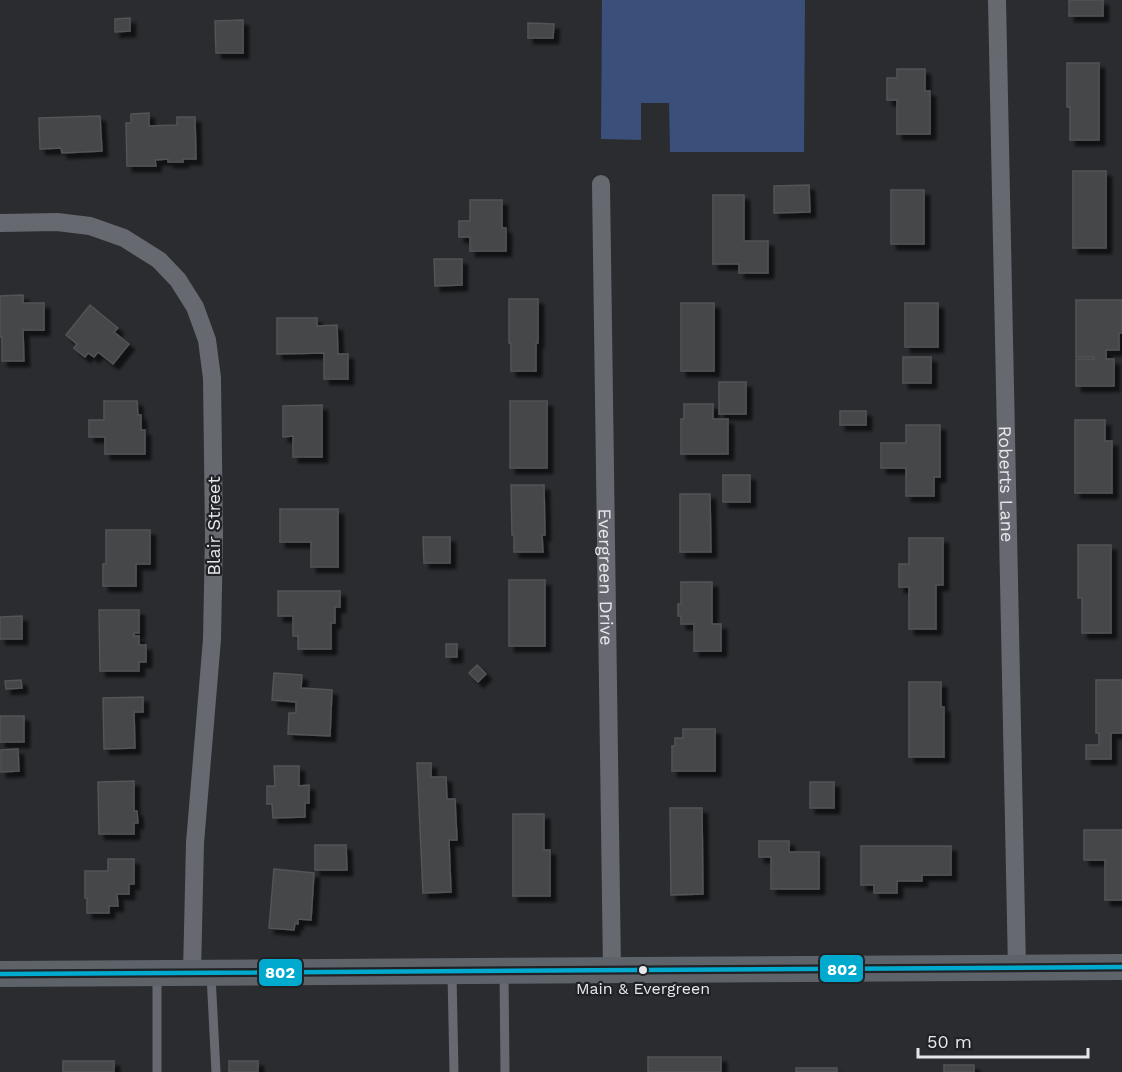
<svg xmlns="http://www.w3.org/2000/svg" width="1122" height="1072" font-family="'Work Sans',sans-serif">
  <defs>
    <filter id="shadow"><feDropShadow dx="5.5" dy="5.5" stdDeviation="1.5" flood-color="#0009"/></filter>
  </defs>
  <rect width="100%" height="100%" fill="#2a2c2f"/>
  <path fill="#3a4f79" d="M602,0H805L804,152H670L669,103H641V140L601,139Z"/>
  <g fill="#444648" stroke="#535457" stroke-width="1.5" filter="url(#shadow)">
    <rect x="1069" y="0" width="34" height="16"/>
    <path d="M130,18V31L115,32V19Z"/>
    <path d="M243,20V53H216L215,21Z"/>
    <path d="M528,23L554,24L553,38H528Z"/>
    <path d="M1067,63H1099V140H1070V107H1067Z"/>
    <path d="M897,69H925V91H930V134H897V100H887V78H897Z"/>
    <path d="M149,113V126L177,125V117H195L196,159H183V162H168V159L155,160L156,166H127L126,123H131V114Z"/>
    <path d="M100,116L102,151L62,153L61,148L40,149L39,118Z"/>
    <rect x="1073" y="171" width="33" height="77"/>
    <path d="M809,185L810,212L774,213V186Z"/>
    <rect x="891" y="190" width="33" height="54"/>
    <path d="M713,195H744V241H768V273H739V264H713Z"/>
    <path d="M470,200H502V228H506V251H470V237H459V221H470Z"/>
    <path d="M434,259H462V285L435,286Z"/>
    <path d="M23,295V303H44V330H23L24,361H2V337H0V296Z"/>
    <path d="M509,299H538V343H536V371H511V343H509Z"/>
    <path d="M1076,300H1122V333H1119V350H1106V359H1114V386H1076V359H1094V357H1076Z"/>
    <rect x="681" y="303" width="33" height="68"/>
    <rect x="905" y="303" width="33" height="44"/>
    <path d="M90,305L118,328L114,332L129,344L113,364L98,352L94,357L88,353L85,357L74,348L77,344L66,335Z"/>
    <path d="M277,318H317V326L337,325L338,354H348V379H324V353L277,354Z"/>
    <rect x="903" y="357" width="28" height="26"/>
    <rect x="719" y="382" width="27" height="32"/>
    <path d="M104,401H137L138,415H141V430H145V454H105V437H89V420H104Z"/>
    <rect x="510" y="401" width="37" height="67"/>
    <path d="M684,404H713V419H728V454H681V419H684Z"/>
    <path d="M322,405V457H293V436L283,437V406Z"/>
    <rect x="840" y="411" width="26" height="14"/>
    <path d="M1075,420H1105V441H1112V493H1075Z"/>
    <path d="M906,425H940V477H934V496H906V468H881V443H906Z"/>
    <rect x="723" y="475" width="27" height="27"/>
    <path d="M511,485H544L545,535H542L543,552H514V535H512Z"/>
    <path d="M680,494H710L711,552H680Z"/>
    <path d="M280,509H338V567H311V542H280Z"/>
    <path d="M106,530H150V564H136V586H103V564H106Z"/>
    <path d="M423,537H450V563H424Z"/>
    <path d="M909,538H943V585H936V629H909V587H899V564H909Z"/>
    <path d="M1078,545H1111V633H1082V598H1078Z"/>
    <rect x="509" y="580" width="36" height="66"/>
    <path d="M681,582H712V624H721V651H694V624H681V616H678V604H681Z"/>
    <path d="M278,591H340V607H335V623H331V649H298V636H293V616H278Z"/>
    <path d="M99,610H139V633H134V636H139V645H146V662H139V671H100Z"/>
    <path d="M22,616V639H0V617Z"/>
    <rect x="446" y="644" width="11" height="13"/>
    <path d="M477,665L486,674L478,682L469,673Z"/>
    <path d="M274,673L302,675L301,688L332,690L330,736L288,734L289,713H296V702L272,700Z"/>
    <path d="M21,680L22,688L6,689L5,681Z"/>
    <path d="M1096,680H1122V733H1111V759H1086V745H1099V733H1096Z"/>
    <path d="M909,682H941V707H944V757H909Z"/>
    <path d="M143,697V712H134L135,748L104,749L103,698Z"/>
    <rect x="0" y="716" width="24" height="26"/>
    <path d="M683,729H715V771H672V746H675V738H683Z"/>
    <path d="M18,749L19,771L1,772V750Z"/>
    <path d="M417,763H431V777H446L447,799H455L457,840H449L451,892L423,893Z"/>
    <path d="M274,766H299V786L309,785V803H305V817L273,818L272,804H267V786H275Z"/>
    <path d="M134,781V811H137L138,823H134V834H99L98,782Z"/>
    <rect x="810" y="782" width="24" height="26"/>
    <path d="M670,808H702L703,894L671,895Z"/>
    <path d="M513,814H544V850H550V896H513Z"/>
    <path d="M1084,830H1122V900H1105V860H1084Z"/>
    <path d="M759,841H789V852H819V889H771V857H759Z"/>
    <path d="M315,845H346L347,870H315Z"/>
    <path d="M861,846H951V875H922V881H897V893H874V885H861Z"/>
    <path d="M108,859H134V884H129V894H117L118,906H109V913H87V898H85V871H108Z"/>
    <path d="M274,869L314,873L311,920L298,919V924L295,923L294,930L269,928Z"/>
    <rect x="648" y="1057" width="73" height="15"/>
    <rect x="63" y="1061" width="51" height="11"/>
    <rect x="229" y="1061" width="29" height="11"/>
    <rect x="944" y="1065" width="30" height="7"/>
    <rect x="796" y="1068" width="41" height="4"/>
  </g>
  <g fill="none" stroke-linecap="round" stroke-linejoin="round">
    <g stroke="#666970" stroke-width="9">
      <path d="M504,972L505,1072"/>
      <path d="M452,974L454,1072"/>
      <path d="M157,975V1072"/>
      <path d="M211,975L216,1072"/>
    </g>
    <g stroke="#666970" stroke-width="18">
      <path id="s1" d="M997,0L1017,968"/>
      <path id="s2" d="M601,184L612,970"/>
      <path d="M0,223L57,222L90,226L124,238L159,260L178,280L195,307L207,340L212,378L214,535L212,639L195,843L192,973"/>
    </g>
    <path stroke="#5e636a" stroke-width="26" d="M0,974L1122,967"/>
    <g stroke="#202226" stroke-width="9">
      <path id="bus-1" d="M0,974L1122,967"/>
    </g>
    <use href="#bus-1" stroke="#00a9ce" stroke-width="4.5"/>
  </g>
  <circle fill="#e5e7ea" stroke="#202226" stroke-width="2" cx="643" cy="970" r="5"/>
  <g text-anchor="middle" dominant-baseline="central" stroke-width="4.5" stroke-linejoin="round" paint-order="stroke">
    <g font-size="16" fill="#e5e7ea" stroke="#202226">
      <text x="643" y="988">Main &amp; Evergreen</text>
    </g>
    <g font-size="18" fill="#e5e7ea" stroke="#202226">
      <text stroke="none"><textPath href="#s1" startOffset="484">Roberts Lane</textPath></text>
      <text transform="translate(213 526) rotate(-90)">Blair Street</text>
      <text stroke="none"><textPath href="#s2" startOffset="393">Evergreen Drive</textPath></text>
    </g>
  </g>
  <g stroke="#202226" stroke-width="2">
    <rect x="819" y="954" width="45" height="29" rx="6" fill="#00a9ce"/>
    <rect x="258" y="958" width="45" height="29" rx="6" fill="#00a9ce"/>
  </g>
  <g font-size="16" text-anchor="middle" font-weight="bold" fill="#fff">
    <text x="842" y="975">802</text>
    <text x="280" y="978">802</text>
  </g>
  <path d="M918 1048v9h170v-9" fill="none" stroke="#e5e7ea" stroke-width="3"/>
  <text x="927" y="1048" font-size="18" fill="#e5e7ea" stroke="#202226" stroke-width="4.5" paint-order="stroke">50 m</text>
</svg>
